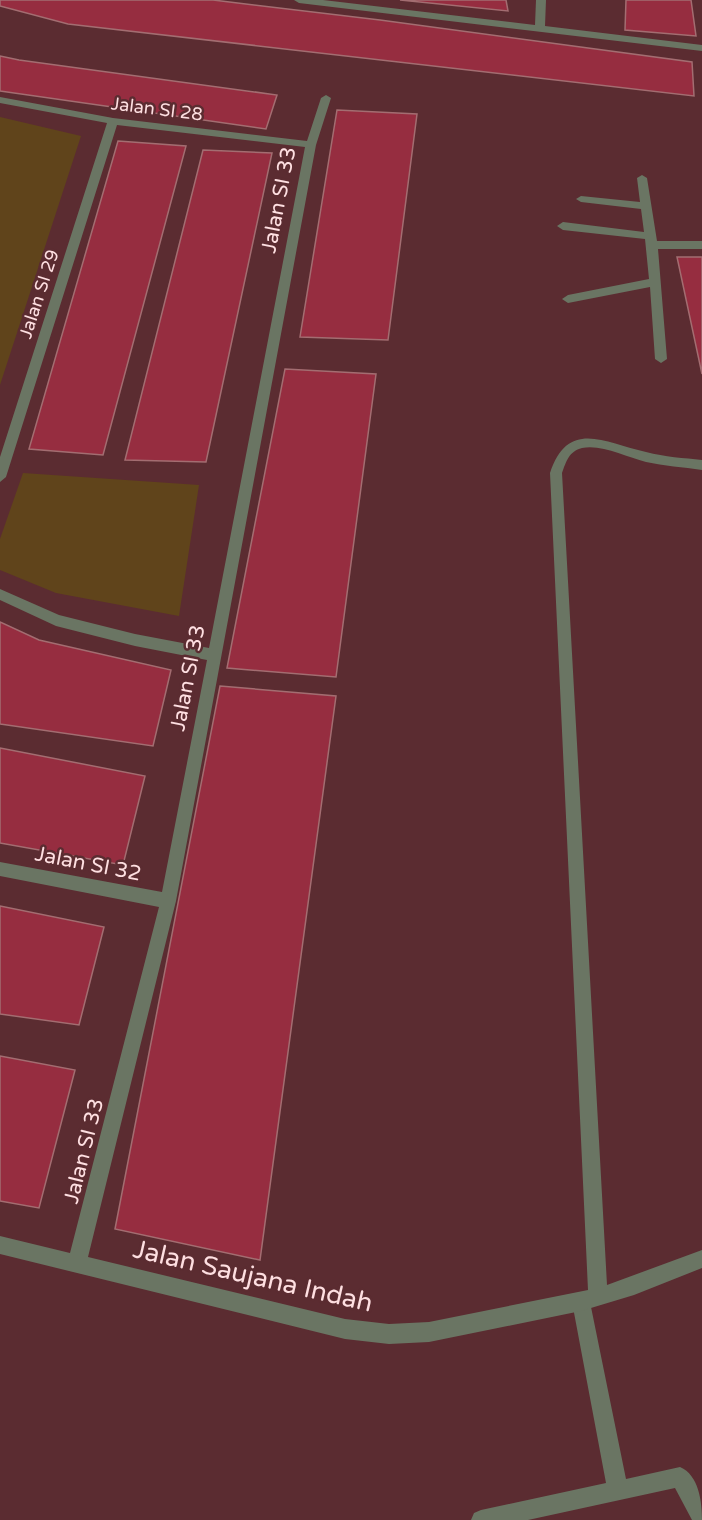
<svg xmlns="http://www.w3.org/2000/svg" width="702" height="1520" font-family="'Varela Round',sans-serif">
  <rect width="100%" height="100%" fill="#5b2c31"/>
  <g fill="#60441b">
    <path d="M0,117L81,136L0,385Z"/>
    <path d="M23,473L199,485L179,616L56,593L0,570V539Z"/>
  </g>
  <g fill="#962d40" stroke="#a36d71" stroke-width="1.5">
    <path d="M0,0H213L380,20L692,62L694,96L68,24L0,6Z"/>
    <path d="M400,0H506L508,11Z"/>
    <path d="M626,0H691L696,36L625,30Z"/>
    <path d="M0,56L19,60L277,95L266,129L0,91Z"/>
    <path d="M337,110L417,114L388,340L300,337Z"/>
    <path d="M118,141L186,146L103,455L29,449Z"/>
    <path d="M203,150L272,153L206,462L125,460Z"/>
    <path d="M677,257H702V374Z"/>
    <path d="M285,369L376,374L336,677L227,668Z"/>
    <path d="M0,622L39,640L171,670L153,746L0,724Z"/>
    <path d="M220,686L336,696L260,1260L115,1229Z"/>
    <path d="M0,748L145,776L123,865L0,843Z"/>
    <path d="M0,906L104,927L79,1025L0,1014Z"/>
    <path d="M0,1056L75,1070L39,1208L0,1201Z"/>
  </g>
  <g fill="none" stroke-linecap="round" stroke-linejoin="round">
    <path fill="#6a7563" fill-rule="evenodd" d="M581,1293L588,1295L590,1302L626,1479L680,1467C699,1475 702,1502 702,1520H692L675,1488L528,1520H471L474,1513L481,1510L606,1483L572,1302L574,1295Z"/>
    <g fill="#6a7563" fill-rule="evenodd">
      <path d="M294,0H323L535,25L536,0H546L545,26L702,45V51L299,3Z"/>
      <path d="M326,95L331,98L316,145L176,901L88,1257L345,1319L389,1324L429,1322L588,1290L550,473C568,418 605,443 646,452C665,457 684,458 702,460V470C683,467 664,466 646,462C626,457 602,444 582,448C569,451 566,462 562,473L607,1285L702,1250V1268L634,1295L581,1311L429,1342L389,1344L345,1339L0,1254V1236L70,1253L159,907L0,876V862L162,892L207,660L135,646L56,626L0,600V589L59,615L135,634L209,648L305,147L117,125L6,477L0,482V457L107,123L0,103V97L113,118L307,141L321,98Z"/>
      <path d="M642,175L647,178L657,241H702V249H658L667,359L661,363L655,359L650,287L568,303L562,299L568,295L649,279L645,239L563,230L557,226L563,222L644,232L641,209L581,202L576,199L581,196L640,202L637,178Z"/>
    </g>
  </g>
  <g text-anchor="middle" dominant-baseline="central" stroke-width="5" stroke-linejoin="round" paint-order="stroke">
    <g font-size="18" fill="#fedfe1" stroke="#5b2c31">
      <text transform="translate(157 109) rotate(7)">Jalan SI 28</text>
      <text transform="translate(39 294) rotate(-72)">Jalan SI 29</text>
    </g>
    <g font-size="21" fill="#fedfe1" stroke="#5b2c31">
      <text transform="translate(279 200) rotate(-79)">Jalan SI 33</text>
      <text transform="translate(188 678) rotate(-79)">Jalan SI 33</text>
      <text transform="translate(88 864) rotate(11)">Jalan SI 32</text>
      <text transform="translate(84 1151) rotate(-76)">Jalan SI 33</text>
    </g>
    <g font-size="26" fill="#fedfe1" stroke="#5b2c31">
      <text transform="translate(253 1276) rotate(13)">Jalan Saujana Indah</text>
    </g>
  </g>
</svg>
